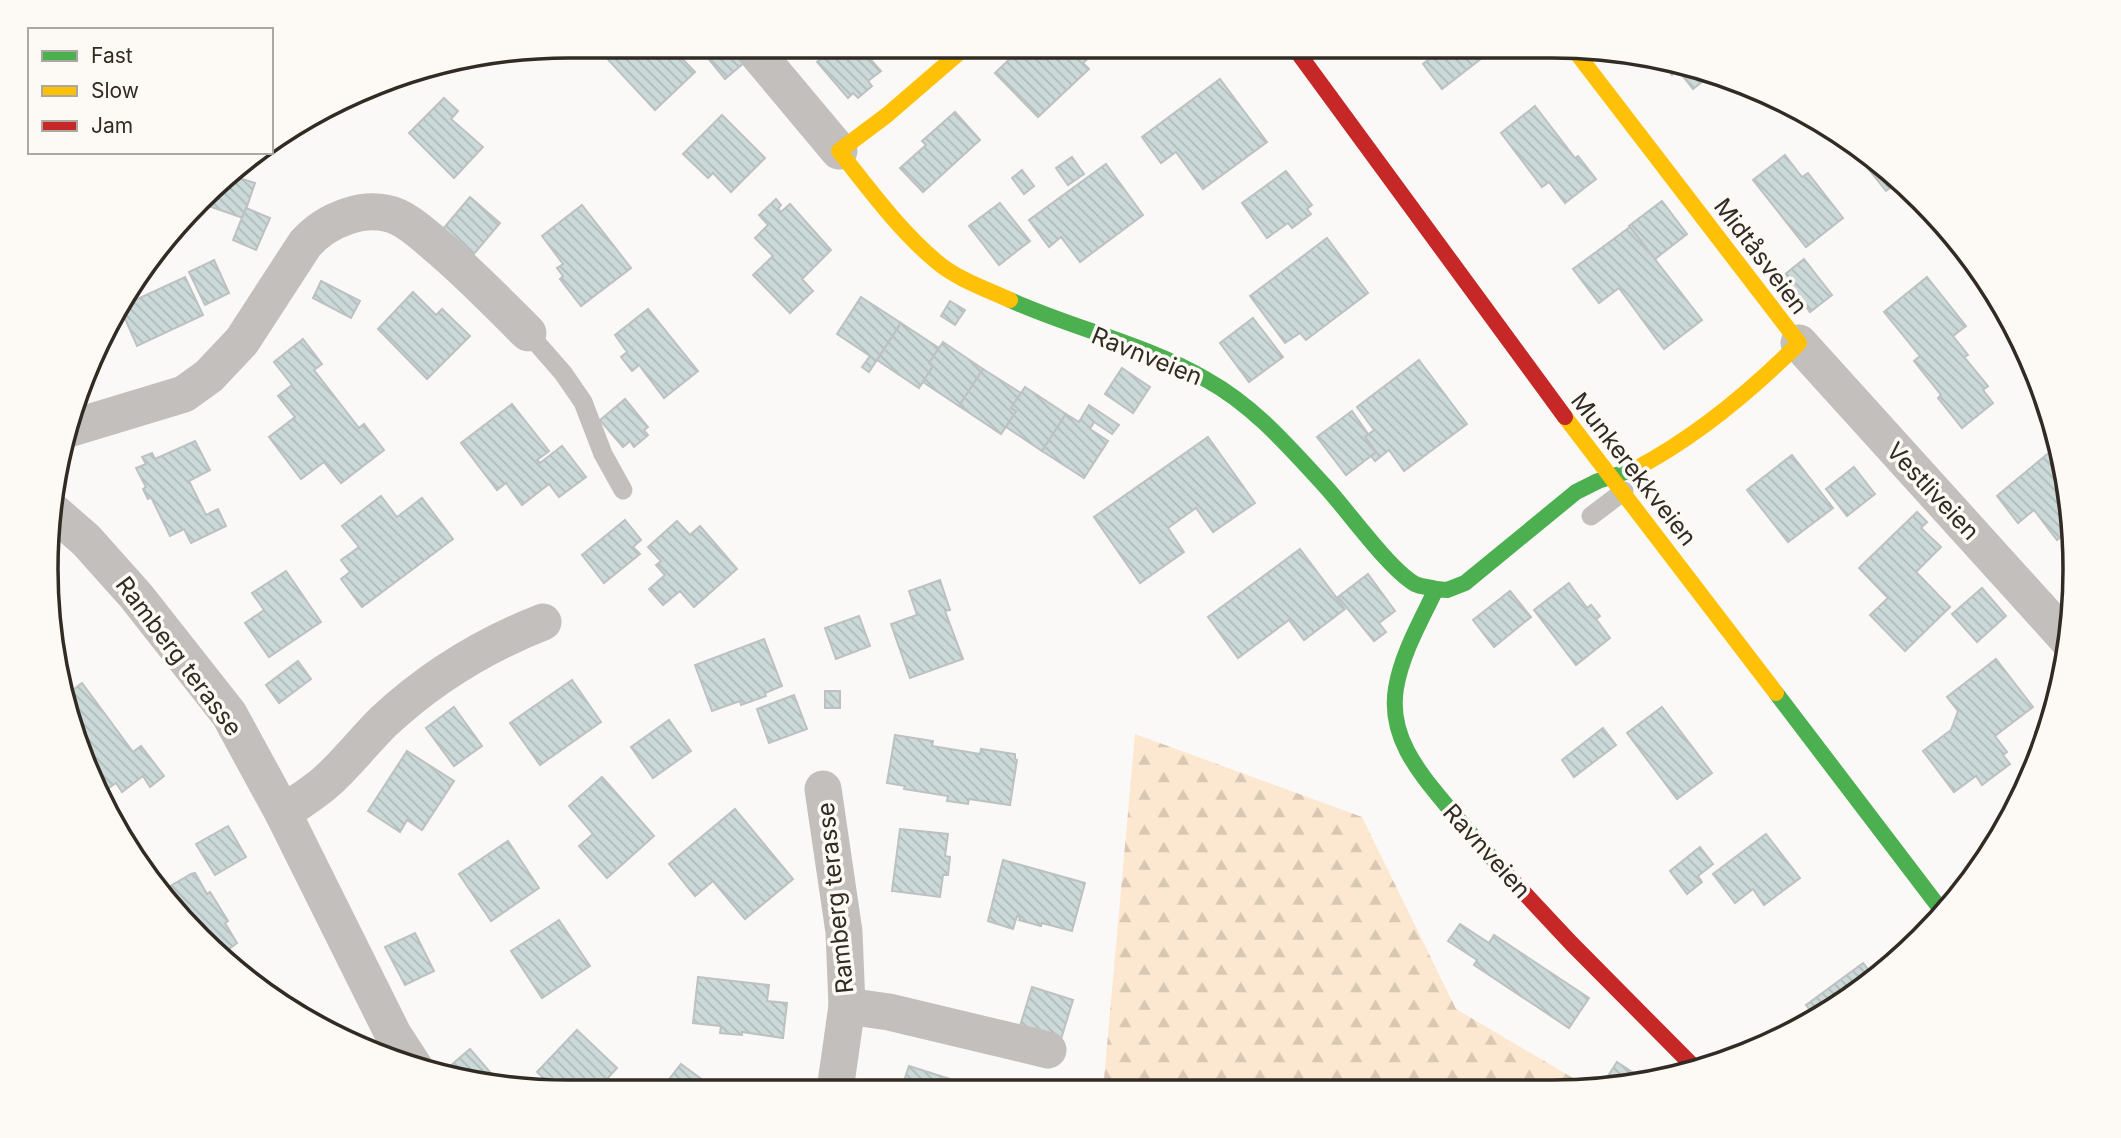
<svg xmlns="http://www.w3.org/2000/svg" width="2121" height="1138" font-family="Inter,sans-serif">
  <defs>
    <pattern id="forest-firs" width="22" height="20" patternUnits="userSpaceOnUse" patternTransform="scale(1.75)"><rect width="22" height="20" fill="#fce8d0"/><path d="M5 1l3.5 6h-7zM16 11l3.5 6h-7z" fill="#d8c7b2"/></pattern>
    <pattern id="building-back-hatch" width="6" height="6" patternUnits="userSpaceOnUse" patternTransform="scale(1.75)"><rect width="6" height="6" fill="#cbd9d9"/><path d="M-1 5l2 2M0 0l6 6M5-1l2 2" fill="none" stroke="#afbaba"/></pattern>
  </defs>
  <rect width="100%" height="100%" fill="#fbf9f7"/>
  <path fill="url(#forest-firs)" d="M1135,734L1362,817L1456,1009L1590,1088L1103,1090Z"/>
  <g fill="url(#building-back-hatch)" stroke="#bdc1c1" stroke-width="2">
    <path d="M610,46H670L695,72L655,110L602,53Z"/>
    <path d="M708,46H734L746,61L725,79L702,51Z"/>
    <path d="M837,46H879L883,50L871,60L881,71L868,81L872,86L858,98L853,93L848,98L817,62Z"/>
    <path d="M1023,46H1087L1094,53L1083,63L1089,69L1038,117L995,73Z"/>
    <path d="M1434,46L1494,47L1495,48L1442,89L1423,64L1438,52Z"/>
    <path d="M1660,59L1687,63L1713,73L1693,89L1678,70L1672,75Z"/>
    <path d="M1220,79L1267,142L1203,189L1176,152L1161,163L1142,137Z"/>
    <path d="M444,98L458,111L451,119L483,147L454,178L409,133Z"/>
    <path d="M1535,106L1575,158L1578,156L1596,179L1565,203L1549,182L1542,187L1501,133Z"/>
    <path d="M955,112L980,140L923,192L900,168L926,145L922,141Z"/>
    <path d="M722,115L765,158L731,192L713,173L708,178L683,154Z"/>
    <path d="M1859,147L1871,154L1900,181L1886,191L1858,156L1863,152Z"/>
    <path d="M1785,155L1802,177L1808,173L1843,218L1806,247L1753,180Z"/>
    <path d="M1072,157L1084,174L1068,185L1056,168Z"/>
    <path d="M1106,164L1143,215L1080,262L1061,237L1049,247L1029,220Z"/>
    <path d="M239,166L243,167L239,178L255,183L243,218L203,204Z"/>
    <path d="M1022,170L1034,186L1024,194L1012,178Z"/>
    <path d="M1286,171L1312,205L1307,209L1311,214L1292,228L1288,223L1267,238L1242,203Z"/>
    <path d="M470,197L500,223L473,255L443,229Z"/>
    <path d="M776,199L781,205L778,209L781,212L790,204L831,250L802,279L813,291L790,313L753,275L773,256L755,238L768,225L759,215Z"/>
    <path d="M1662,201L1687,234L1655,259L1629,226Z"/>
    <path d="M1000,203L1030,241L999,265L969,226Z"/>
    <path d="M582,205L631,268L581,306L560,279L563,276L557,268L563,264L542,236Z"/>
    <path d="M246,208L270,218L256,250L233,240Z"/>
    <path d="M1630,227L1702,320L1664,349L1619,288L1599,303L1573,269Z"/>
    <path d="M1327,238L1368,293L1306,340L1300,333L1285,343L1250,296Z"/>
    <path d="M1804,259L1832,295L1810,312L1783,276Z"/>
    <path d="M214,260L229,293L205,305L189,272Z"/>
    <path d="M185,277L203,315L137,346L120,307Z"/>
    <path d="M1927,277L1966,326L1953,336L1968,355L1964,357L1988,386L1983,390L1993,403L1962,428L1938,398L1941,395L1914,361L1920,356L1884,312Z"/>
    <path d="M321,281L360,301L351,318L313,298Z"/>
    <path d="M413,292L436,315L442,309L470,336L427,379L378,329Z"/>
    <path d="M861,297L901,323L869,372L862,367L870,356L837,334Z"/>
    <path d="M950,301L965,310L955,325L941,316Z"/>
    <path d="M648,309L698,371L664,398L639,365L632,371L621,357L627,352L615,335Z"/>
    <path d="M1253,318L1283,357L1249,382L1220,343Z"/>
    <path d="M901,323L939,348L929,363L933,366L919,388L877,360Z"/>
    <path d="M303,339L322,364L314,370L359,428L364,424L384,450L341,483L324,462L301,479L269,437L295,417L278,396L292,385L274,362Z"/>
    <path d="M943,342L983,369L959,406L923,382L933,366L929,363Z"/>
    <path d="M1419,360L1467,424L1404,471L1389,450L1375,461L1371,456L1376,452L1365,437L1374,430L1357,407Z"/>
    <path d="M1122,368L1150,387L1133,413L1105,394Z"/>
    <path d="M983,369L1021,393L1011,408L1016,411L1001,434L959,406Z"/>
    <path d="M1025,387L1066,414L1042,451L1006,427L1016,411L1011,408Z"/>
    <path d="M625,399L648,427L644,430L648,435L634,447L630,441L623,447L600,420Z"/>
    <path d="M512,404L549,451L537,460L540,463L562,446L586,477L559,497L549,484L522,505L506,483L497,490L461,443Z"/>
    <path d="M1089,405L1119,425L1112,434L1094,422L1090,429L1108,441L1084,478L1042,451L1066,414L1079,422Z"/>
    <path d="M1352,411L1368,434L1365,437L1376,452L1346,475L1317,437Z"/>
    <path d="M1208,437L1255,503L1213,532L1196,508L1168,528L1184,552L1140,583L1094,517Z"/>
    <path d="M195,441L210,470L189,481L206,515L218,509L226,526L191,543L184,529L170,536L151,497L148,499L143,489L146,487L136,468L146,464L142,457L152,453L155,459Z"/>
    <path d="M2058,445L2071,501L2072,528L2057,540L2034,510L2018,523L1997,496Z"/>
    <path d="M1792,455L1833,508L1788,542L1747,490Z"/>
    <path d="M1854,467L1875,494L1847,516L1826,489Z"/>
    <path d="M381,496L397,517L422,498L453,539L362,607L341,579L350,572L341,560L359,547L342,526Z"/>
    <path d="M1917,512L1927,522L1921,528L1941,547L1916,572L1950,607L1905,651L1870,615L1888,598L1859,568Z"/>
    <path d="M625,520L641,540L633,547L640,554L604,583L582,555Z"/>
    <path d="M677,521L690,535L700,526L737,569L694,607L680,591L663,605L649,589L665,575L656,565L661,561L648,547Z"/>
    <path d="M1300,549L1345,609L1304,640L1289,620L1238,658L1208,617Z"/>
    <path d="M286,571L321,622L269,657L245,623L264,610L252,593Z"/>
    <path d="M1368,574L1395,611L1379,623L1386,632L1374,641L1338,597Z"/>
    <path d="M940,580L950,610L945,611L963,659L910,678L891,624L917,615L909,591Z"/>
    <path d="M1569,583L1587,608L1591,605L1600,616L1596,619L1610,638L1576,665L1534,610Z"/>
    <path d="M1982,588L2006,616L1977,642L1952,614Z"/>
    <path d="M1510,591L1531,617L1494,647L1473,620Z"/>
    <path d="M859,616L870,646L836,659L825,628Z"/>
    <path d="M764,639L782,686L765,693L766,696L741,705L740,701L712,711L695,665Z"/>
    <path d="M1996,659L2033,707L1995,736L2007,752L2003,755L2010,764L1982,785L1976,776L1954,792L1923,751L1951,730L1958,711L1947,697Z"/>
    <path d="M298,661L311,679L279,703L266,685Z"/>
    <path d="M572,680L601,722L540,765L510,723Z"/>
    <path d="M82,683L133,752L141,746L164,776L150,787L143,776L122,792L116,783L103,792L85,767L68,694Z"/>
    <rect x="825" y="691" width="15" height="17"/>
    <path d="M794,695L807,729L769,743L757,709Z"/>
    <path d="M454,707L482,746L454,766L426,728Z"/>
    <path d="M1662,707L1712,773L1677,799L1627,733Z"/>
    <path d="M2052,719L2043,743L2035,732Z"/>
    <path d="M669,720L691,751L653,778L631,747Z"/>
    <path d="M1603,728L1616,745L1574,777L1562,760Z"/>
    <path d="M895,735L933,741L932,746L980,754L981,749L1015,754V759L1017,760L1010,805L969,799L968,804L947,801L948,796L904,789L905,786L887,783Z"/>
    <path d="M407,751L454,781L422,830L407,820L400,832L368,811Z"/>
    <path d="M602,777L654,836L607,878L579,846L593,834L569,806Z"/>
    <path d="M735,809L793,879L745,919L713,881L695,896L669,864Z"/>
    <path d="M228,826L246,857L215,875L196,844Z"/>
    <path d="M900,829L948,834L945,856L950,857L948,875H943L940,897L892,891Z"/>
    <path d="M1766,834L1800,878L1764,905L1753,889L1735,903L1713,874Z"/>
    <path d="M508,841L539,888L491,921L459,874Z"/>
    <path d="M1700,847L1713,864L1698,876L1702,882L1687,894L1670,871Z"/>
    <path d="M1003,860L1085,883L1072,931L1042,923L1041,926L1019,920L1020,917L1017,916L1013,929L988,921Z"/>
    <path d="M195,873L207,894L210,892L228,921L225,923L237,943L221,955L199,939L160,892L191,874Z"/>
    <path d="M559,920L590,966L542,998L511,951Z"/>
    <path d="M1460,924L1489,943L1494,935L1589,998L1569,1028L1474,965L1477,960L1448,941Z"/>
    <path d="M415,933L434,971L405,985L385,947Z"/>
    <path d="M1863,963L1876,979L1815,1017L1806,1005Z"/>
    <path d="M698,977L769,985L767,1001L787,1003L783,1038L742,1032V1035L720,1033L721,1026L693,1023Z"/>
    <path d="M1032,987L1073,1000L1061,1039L1020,1026Z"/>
    <path d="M577,1030L617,1068L596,1091H557L537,1072Z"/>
    <path d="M470,1049L497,1080L492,1084L448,1077L443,1072Z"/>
    <path d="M1617,1062L1646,1081L1651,1073L1659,1078L1620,1088L1606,1079Z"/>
    <path d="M681,1064L704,1081L702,1084L711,1091H660Z"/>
    <path d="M909,1066L953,1080L950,1090H901Z"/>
    <path d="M1008,1081L1058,1089L1057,1090H1006Z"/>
  </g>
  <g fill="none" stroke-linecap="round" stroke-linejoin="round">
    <g stroke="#c2bfbc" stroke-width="19">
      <path d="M528,333L563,373L583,402L603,454L623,490"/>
      <path d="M1591,516L1624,491"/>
    </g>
    <g stroke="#c2bfbc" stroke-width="37">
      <path d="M751,46L839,151"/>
      <path d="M1799,343L2068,640"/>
      <path d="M65,430L184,394L209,376L242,341L305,244C326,220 366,203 398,217C413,224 425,236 437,246C469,273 498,303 528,333"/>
      <path d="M55,513L86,540L136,596L229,714L283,813L393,1034L415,1068"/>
      <path d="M823,789L844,932L847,1006L835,1090"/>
      <path d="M283,813C298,802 314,793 327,781C347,763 364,741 383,722C429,679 484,645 543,622"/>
      <path d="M847,1006L889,1012L1048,1050"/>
    </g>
    <g stroke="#4caf50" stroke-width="16">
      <path d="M1010,300C1074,329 1146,344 1207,380C1254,406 1289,447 1325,486C1348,511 1388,568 1415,584C1421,587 1430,587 1436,589"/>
      <path d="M1776,693L1945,915"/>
      <path d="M1499,866C1481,846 1464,826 1447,806C1418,771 1388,736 1396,688C1402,653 1421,621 1436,589L1447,590L1465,583L1576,492L1598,481L1635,469"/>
    </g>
    <g stroke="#ffc107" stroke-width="16">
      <path d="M967,46L887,115L839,151C869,189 899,230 937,262C957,279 986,289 1010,300"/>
      <path d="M1572,47L1799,343C1750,392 1696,437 1635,469"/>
      <path d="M1565,417L1776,693"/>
    </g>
    <g stroke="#c62828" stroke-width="16">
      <path d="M1293,46L1565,417"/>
      <path d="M1499,866L1571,943L1695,1068"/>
    </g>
  </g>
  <g text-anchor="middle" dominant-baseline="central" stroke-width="7" stroke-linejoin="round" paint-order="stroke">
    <g font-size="24" fill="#312b23" stroke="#fdf9f5">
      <text transform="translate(1761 256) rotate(53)">Midtåsveien</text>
      <text transform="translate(1147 356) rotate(22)">Ravnveien</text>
      <text transform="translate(1634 469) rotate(52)">Munkerekkveien</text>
      <text transform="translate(1933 491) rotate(47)">Vestliveien</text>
      <text transform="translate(179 656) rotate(53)">Ramberg terasse</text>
      <text transform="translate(1487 851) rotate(48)">Ravnveien</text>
      <text transform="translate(835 898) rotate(-96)">Ramberg terasse</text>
    </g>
  </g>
  <path d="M0 0H2121V1138H0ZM569 58H1552A511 511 0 0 1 2063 569V569A511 511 0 0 1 1552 1080H569A511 511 0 0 1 58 569V569A511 511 0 0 1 569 58Z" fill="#fdf9f5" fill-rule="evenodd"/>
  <path fill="none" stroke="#312b23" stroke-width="3.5" d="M569 58H1552A511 511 0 0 1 2063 569V569A511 511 0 0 1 1552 1080H569A511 511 0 0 1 58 569V569A511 511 0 0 1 569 58Z"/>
  <rect x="28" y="28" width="245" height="126" fill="#fdf9f5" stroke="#aba7a1" stroke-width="2"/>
  <rect x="42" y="51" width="35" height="10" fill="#4caf50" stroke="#aba7a1" stroke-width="2"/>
  <text x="91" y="63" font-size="21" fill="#312b23">Fast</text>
  <rect x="42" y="86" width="35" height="10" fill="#ffc107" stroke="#aba7a1" stroke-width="2"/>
  <text x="91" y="98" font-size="21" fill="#312b23">Slow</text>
  <rect x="42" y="121" width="35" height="10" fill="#c62828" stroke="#aba7a1" stroke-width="2"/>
  <text x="91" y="133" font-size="21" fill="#312b23">Jam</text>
</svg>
